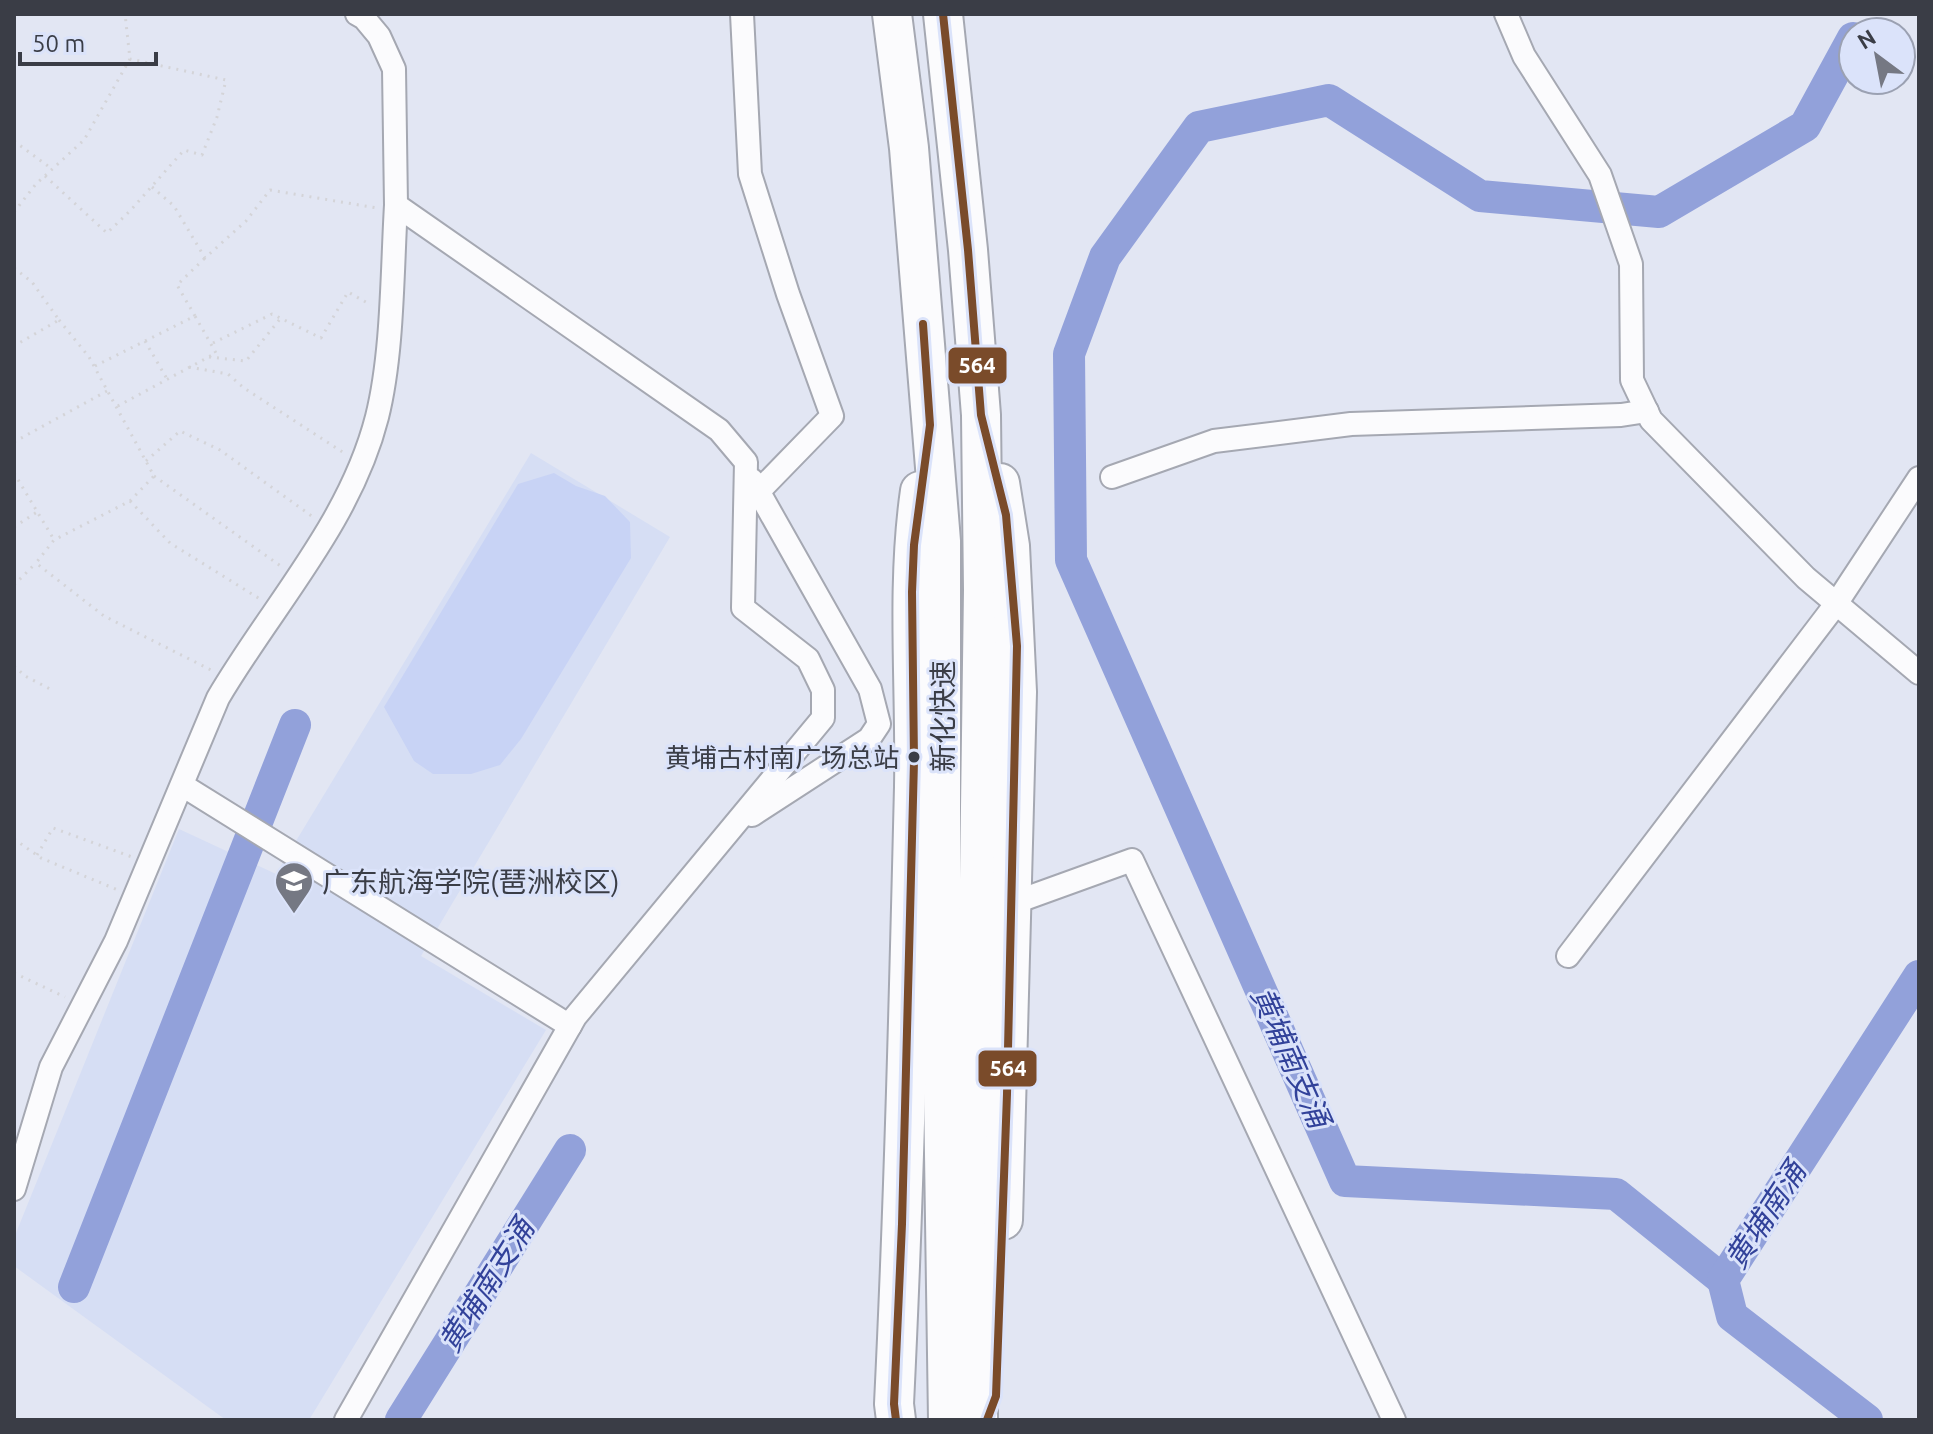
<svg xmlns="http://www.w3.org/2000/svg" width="1933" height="1434" font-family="Ubuntu,'Noto Sans SC',sans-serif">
  <rect width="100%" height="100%" fill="#e2e6f3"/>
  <path fill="#d6def4" d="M531,453L670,537L421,956L546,1030L309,1420H226L14,1266V1238L179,829L276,874Z"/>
  <path fill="#c8d3f5" d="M554,473L576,486L605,496L630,522L631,558L521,739L500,765L471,774H433L414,761L384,707L518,484Z"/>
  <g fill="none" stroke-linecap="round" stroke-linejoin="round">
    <g stroke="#92a1da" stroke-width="32">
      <path d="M1723,1280L1616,1194L1345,1181L1071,560L1069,354L1105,257L1199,127L1329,100L1480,196L1659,212L1805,126L1853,38"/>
      <path d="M74,1287L295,725"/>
      <path d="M401,1420L570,1150"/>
      <path d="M1867,1420L1732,1316L1723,1280L1919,976"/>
    </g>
    <g stroke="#a5a8b2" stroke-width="26">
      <g id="street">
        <path d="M742,14L750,174L788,294L832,416L759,491"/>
        <path d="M1506,14L1524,56L1600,175L1631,264L1632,380L1651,420L1806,578L1919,673"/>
        <path d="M1112,477L1214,441L1351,424L1621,415L1647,411"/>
        <path d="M752,480L870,689L879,724L869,739L752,815"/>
        <path d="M182,785L570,1026"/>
        <path d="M1013,903L1132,860L1394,1420"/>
        <path d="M1568,956L1836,604L1919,478"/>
        <path d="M14,1189L51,1067L116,941L218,698C272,606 350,523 377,417C393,353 392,272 396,205"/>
        <path d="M346,1420L575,1017L823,718V690L808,659L743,608L746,462L719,430L396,205L394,69L379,36L364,18L357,14"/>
      </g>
    </g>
    <g stroke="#a5a8b2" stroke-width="42">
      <g id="highway">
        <path d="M892,14L909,148L941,541V954L948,1420"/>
        <path d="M943,14L968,250L981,415L983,590L978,953V1420"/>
        <path d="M1000,483L1010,546L1017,692L1003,1220"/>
        <path d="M896,1420L894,1404C904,1198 909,993 914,787C916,688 906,589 920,491"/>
      </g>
    </g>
    <g stroke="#d4d4d8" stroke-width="3" stroke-dasharray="2 6" stroke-linecap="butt">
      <path d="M14,141L52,169"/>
      <path d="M45,176L107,233L131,210L184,150L202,155L217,117L226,80L130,59"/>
      <path d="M152,187L174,206L205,258L246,221L270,190L377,208"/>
      <path d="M14,212L36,184L84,140L130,59L125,14"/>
      <path d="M14,268L32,282L59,320L14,346"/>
      <path d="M195,316L177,285L205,258"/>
      <path d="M59,320L89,357L154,476L130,501L54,540L36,563L104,616L211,670"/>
      <path d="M145,341L167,379"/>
      <path d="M213,343L272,314L321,338L348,292L371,305"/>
      <path d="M209,357L246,361L280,319"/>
      <path d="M95,366L195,316L216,353L116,407"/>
      <path d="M189,367L228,374L244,388L344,453"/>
      <path d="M14,442L107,391"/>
      <path d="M146,461L180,431L220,450L313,517"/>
      <path d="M14,473L53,538"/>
      <path d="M154,476L282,567"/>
      <path d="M130,501L170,543L260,599"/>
      <path d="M14,527L37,512"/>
      <path d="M14,585L36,563"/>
      <path d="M14,666L25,676L54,691"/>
      <path d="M14,839L41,858L118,890"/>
      <path d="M37,855L53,828L132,857"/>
      <path d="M14,973L65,997"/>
    </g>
    <use href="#street" stroke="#fbfbfd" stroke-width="22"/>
    <use href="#highway" stroke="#fbfbfd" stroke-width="38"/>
    <g stroke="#dbe3fa" stroke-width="14">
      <g id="bus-1">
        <path d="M943,14L968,250L981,415L1006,515L1017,646L1007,1094L996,1396L987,1420"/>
        <path d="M896,1420L894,1404L902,1224L914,761L912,592L914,545L930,425L923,324"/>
      </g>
    </g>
    <use href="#bus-1" stroke="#7a4b2a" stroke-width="8"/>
  </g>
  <defs>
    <g id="university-pin" transform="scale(2)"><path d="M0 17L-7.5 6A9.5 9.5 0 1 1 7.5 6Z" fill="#757883" stroke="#dbe3fa"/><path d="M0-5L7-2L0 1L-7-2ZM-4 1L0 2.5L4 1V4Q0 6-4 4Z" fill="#fff"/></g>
  </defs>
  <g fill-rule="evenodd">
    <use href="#university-pin" x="294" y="881"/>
  </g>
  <circle fill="#3a3d46" stroke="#dbe3fa" stroke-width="3" cx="914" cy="757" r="7"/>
  <g text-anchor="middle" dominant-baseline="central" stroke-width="6" stroke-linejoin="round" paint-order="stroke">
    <g font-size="26" fill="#3a3d46" stroke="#dbe3fa" text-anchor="end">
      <text x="899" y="757">黄埔古村南广场总站</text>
    </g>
    <g font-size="28" fill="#3a3d46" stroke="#dbe3fa">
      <text transform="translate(942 716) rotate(-90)">新化快速</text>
    </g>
    <g font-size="28" fill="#3a3d46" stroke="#dbe3fa" text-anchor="start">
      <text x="322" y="881">广东航海学院(琶洲校区)</text>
    </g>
    <g font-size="30" font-style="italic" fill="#32429a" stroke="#dbe3fa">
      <text transform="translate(1291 1057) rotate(66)">黄埔南支涌</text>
      <text transform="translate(1765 1215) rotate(-57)">黄埔南涌</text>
      <text transform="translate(486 1285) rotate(-58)">黄埔南支涌</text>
    </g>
  </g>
  <g stroke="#dbe3fa" stroke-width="3">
    <rect x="947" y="346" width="61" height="39" rx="8" fill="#7a4b2a"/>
    <rect x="977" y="1049" width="61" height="39" rx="8" fill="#7a4b2a"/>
  </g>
  <g font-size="22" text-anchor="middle" font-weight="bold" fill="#fff">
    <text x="977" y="373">564</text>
    <text x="1008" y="1076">564</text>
  </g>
  <rect width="1933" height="1434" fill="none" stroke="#3a3d46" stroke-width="32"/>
  <g transform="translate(1877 56) rotate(328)"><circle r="38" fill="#dbe3fa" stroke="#9ba1b2" stroke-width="2"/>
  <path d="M0-6L14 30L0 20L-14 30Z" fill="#757883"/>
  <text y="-12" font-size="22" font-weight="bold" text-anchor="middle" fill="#3a3d46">N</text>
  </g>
  <path d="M20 52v12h136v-12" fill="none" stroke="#3a3d46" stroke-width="4"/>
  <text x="32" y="52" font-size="24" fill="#3a3d46" stroke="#dbe3fa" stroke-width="6" paint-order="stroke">50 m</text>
</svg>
